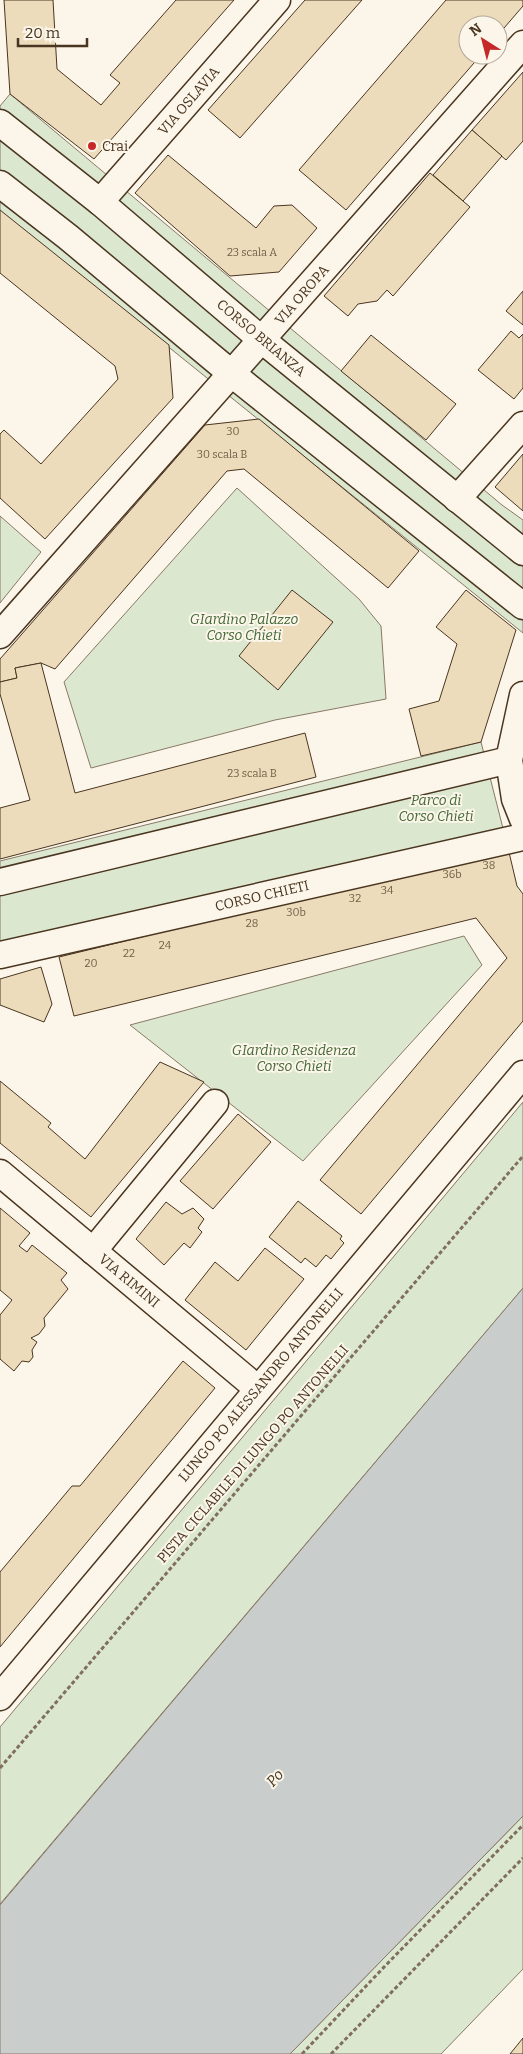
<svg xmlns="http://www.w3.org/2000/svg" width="523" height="2054" font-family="Bitter,serif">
  <rect width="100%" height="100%" fill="#fbf6e9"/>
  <g fill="#dce7d0" stroke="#887966">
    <path d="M10,94L502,505L523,520V633L0,211V106Z"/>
    <path d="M237,488L359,599L381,626L386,699L275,720L91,768L64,682Z"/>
    <path d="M0,516L41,552L0,603Z"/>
    <path d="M481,742L508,848L0,956V861Z"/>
    <path d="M464,936L482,965L303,1161L130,1025Z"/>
    <path d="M523,1102V1288L0,1904V1727Z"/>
    <path d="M523,1816V1969L441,2054H290Z"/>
  </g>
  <path fill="#c9cecd" stroke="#887966" d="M523,1288V1816L290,2054H0V1905Z"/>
  <g fill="#ecdcbc" stroke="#4a3520">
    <path d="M4,0H53L57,69L101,105L120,83L110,75L176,0H234L94,159L10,94Z"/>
    <path d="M305,0H362L240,138L208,110Z"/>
    <path d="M446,0H523V6L498,35V25H468V55H481L346,210L299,170Z"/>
    <path d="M523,72V141L506,160L472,130Z"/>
    <path d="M472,130L502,156L463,201L433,175Z"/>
    <path d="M168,155L256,228L274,206L292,205L317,228L279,272L230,276L135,193Z"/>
    <path d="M430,173L470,207L393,296L387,290L377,301L358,304L348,316L324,296Z"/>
    <path d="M0,210L169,345L173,398L45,539L0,498V434L4,430L41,464L118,379L115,366L0,273Z"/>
    <path d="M523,291V325L506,311Z"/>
    <path d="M511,331L519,338L523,334V388L514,399L478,370Z"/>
    <path d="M371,335L456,404L426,440L341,371Z"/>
    <path d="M259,419L419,551L388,588L244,469L227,471L55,669L41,663L15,668L17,678L0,682V659L205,425Z"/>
    <path d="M523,454V511L495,487Z"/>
    <path d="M292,590L333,622L278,690L239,656Z"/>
    <path d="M466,590L516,630L481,742L421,756L409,709L439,701L457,644L436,627Z"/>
    <path d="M41,663L75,793L305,733L316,777L0,859V808L30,800L0,694V682L17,678L15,668Z"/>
    <path d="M508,848L517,886L523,894V1021L361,1214L320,1180L507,958L476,918L74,1016L59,957Z"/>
    <path d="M41,967L52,1004L44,1022L0,1005V979Z"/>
    <path d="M160,1062L204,1082L91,1217L0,1143V1081L51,1123L48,1127L85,1159Z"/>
    <path d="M238,1114L271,1142L213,1209L180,1181Z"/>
    <path d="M298,1201L342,1236L340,1239L344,1243L331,1259L326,1255L316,1267L305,1258L301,1263L269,1237Z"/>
    <path d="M166,1202L182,1214L193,1208L204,1219L198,1228L202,1232L190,1248L184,1243L164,1265L136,1239Z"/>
    <path d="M0,1208L30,1233L19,1246L27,1252L32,1245L67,1273L61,1280L68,1289L44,1318L45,1326L39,1334L31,1338L37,1342L32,1350L33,1357L29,1362L22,1361L14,1371L0,1359V1315L12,1300L0,1290Z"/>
    <path d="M265,1248L304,1279L246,1350L185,1300L215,1262L238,1281Z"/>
    <path d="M183,1361L215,1388L0,1647V1572L72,1486H80Z"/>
    <path d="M523,2038V2054H510Z"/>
  </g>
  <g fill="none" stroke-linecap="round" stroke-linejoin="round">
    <g stroke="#4a3520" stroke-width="29">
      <g id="minor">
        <path d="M0,123L100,202L262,340L523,552"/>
        <path d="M0,184L68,237L232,374L523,606"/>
        <path d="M100,202L277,0"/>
        <path d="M457,499L523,425"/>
        <path d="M0,635L523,44"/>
        <path d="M523,695L509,760L515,799L523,819"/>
        <path d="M0,882L509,760"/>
        <path d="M0,955L523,837"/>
        <path d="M0,1173L258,1389"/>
        <path d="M93,1251L215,1103"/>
        <path d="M0,1697L523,1074"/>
      </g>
    </g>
    <g stroke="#7f6f5c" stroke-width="3" stroke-dasharray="4 2.5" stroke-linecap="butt">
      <path d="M0,1768L523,1156"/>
      <path d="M302,2054L385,1966L523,1825"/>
      <path d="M331,2054L523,1858"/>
    </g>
    <use href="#minor" stroke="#fbf6e9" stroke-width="26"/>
  </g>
  <circle fill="#c62828" stroke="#fbf6e9" stroke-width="2" cx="92" cy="146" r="5"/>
  <g text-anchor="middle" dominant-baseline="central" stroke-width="4" stroke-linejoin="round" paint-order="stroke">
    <g font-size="11" fill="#725f47">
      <text x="252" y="252">23 scala A</text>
      <text x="233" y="431">30</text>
      <text x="222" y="454">30 scala B</text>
      <text x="252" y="773">23 scala B</text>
      <text x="489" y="865">38</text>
      <text x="452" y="874">36b</text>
      <text x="387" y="890">34</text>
      <text x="355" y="898">32</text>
      <text x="296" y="912">30b</text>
      <text x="252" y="923">28</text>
      <text x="165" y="945">24</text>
      <text x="129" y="953">22</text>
      <text x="91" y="963">20</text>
    </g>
    <g font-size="14" fill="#4a3520" stroke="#fbf6e9">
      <text transform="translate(189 101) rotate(-49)">VIA OSLAVIA</text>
      <text transform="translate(302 295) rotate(-49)">VIA OROPA</text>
      <text transform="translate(261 338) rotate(40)">CORSO BRIANZA</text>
      <text transform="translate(262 896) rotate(-13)">CORSO CHIETI</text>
      <text transform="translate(129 1281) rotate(40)">VIA RIMINI</text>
      <text transform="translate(261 1385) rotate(-50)">LUNGO PO ALESSANDRO ANTONELLI</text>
      <text transform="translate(253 1454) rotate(-49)">PISTA CICLABILE DI LUNGO PO ANTONELLI</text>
    </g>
    <g font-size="14" fill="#4a3520" stroke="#fbf6e9" text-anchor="start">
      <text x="102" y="146">Crai</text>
    </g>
    <g font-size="14" font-style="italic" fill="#436837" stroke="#fbf6e9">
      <text x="244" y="619">GIardino Palazzo<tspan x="244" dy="16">Corso Chieti</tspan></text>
      <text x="436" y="800">Parco di<tspan x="436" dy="16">Corso Chieti</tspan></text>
      <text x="294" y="1050">GIardino Residenza<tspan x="294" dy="16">Corso Chieti</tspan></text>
    </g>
    <g font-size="15" font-style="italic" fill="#4a3520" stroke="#fbf6e9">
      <text transform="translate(275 1778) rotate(-48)">Po</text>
    </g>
  </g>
  <g transform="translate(483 40) rotate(324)"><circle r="24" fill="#fbf6e9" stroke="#b4a999"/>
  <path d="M0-4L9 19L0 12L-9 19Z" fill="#c62828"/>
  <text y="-8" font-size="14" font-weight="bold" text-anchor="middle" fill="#4a3520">N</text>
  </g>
  <path d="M18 38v8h69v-8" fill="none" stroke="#4a3520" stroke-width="2.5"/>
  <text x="25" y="38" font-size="15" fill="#4a3520" stroke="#fbf6e9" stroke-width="4" paint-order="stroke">20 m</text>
</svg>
